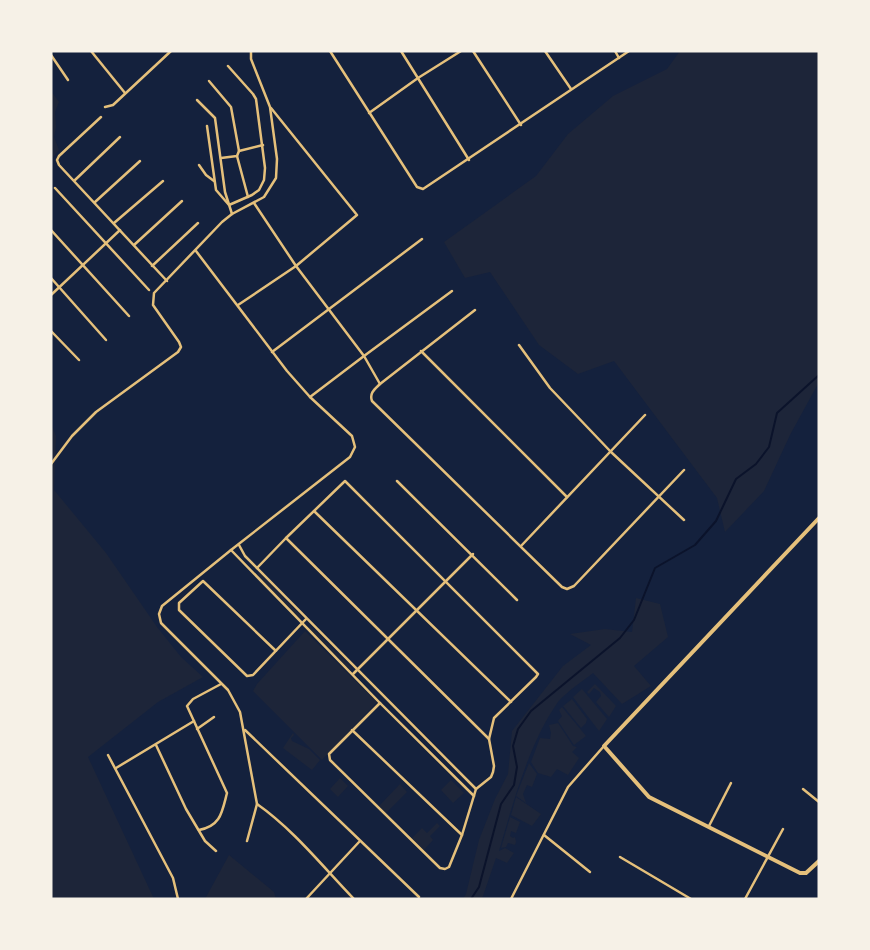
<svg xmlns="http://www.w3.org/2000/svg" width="870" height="950" font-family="'Fira Sans Condensed',sans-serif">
  <rect width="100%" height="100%" fill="#14213d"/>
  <g fill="#1d2539">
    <path d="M680,51H819V382L790,435L764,491L725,532L717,498L614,361L578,374L539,345L490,272L465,278L444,242L536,176L568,134L613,96L667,69Z"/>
    <path d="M51,91L59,102L55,112L56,127L54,137L59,150L51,160Z"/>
    <path d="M51,424L56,436L54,490L106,553L157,627L181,657L203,677L158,702L88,757L154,899H51Z"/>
    <path d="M259,572L302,617L300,619L257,575Z"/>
    <path d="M636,598L660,604L668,637L634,666L651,686L622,704L593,673C583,681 566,692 558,702C529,743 513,803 499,851L505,848L514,853L507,863L496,858L482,899H463L466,894L479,840L495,799L508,774L512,731L563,666L591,645L570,634L605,629L632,632Z"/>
    <path d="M310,626L352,668L350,670L308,628Z"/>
    <path d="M305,631L377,702L322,760L253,691L257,684Z"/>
    <path d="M595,684L616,706L609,717L596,702L601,696L600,692L594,688L589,694L587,692Z"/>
    <path d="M582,689L607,719L599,731L573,697Z"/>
    <path d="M572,699L587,719L586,723L581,728L563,706Z"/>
    <path d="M562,707L586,736L574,745L558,721L562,716L559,710Z"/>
    <path d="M558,723L573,746L577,747L572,752L579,758L568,775L557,769L551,777L538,773L531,762L540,738L550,739L551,733L549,725Z"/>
    <path d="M293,733L294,735L291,738L292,741L309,749L320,760L312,770L283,748Z"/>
    <path d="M529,763L537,774L532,787L527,785L523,794L526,803L516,796Z"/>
    <path d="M340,778L348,786L338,797L330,789Z"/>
    <path d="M451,780L464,793L453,803L441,790Z"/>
    <path d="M400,784L407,792L386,813L379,806Z"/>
    <path d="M516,797L541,814L532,826L511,815Z"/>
    <path d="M510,817L520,822L516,833L511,831L510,836L513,838L515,837L516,842L515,845L508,843L506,847L501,848Z"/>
    <path d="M437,823L440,826L430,836L433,840L424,850L412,838L422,828L427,833Z"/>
    <path d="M229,855L274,892L276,899H205Z"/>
  </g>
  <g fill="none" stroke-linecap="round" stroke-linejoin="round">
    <path stroke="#0b132b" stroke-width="2" d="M471,899L479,887L501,804L514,785L517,767L513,746L518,729L531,711L620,638L634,620L655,568L695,545L716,521L736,479L756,464L769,447L777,413L819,375"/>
    <g stroke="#e5c07b" stroke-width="2.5">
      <path d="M91,51L125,93"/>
      <path d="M330,51L417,187L423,189L629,51"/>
      <path d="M401,51L469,160"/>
      <path d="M473,51L521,125"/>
      <path d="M545,51L571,89"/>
      <path d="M615,51L619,58"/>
      <path d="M51,55L68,80"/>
      <path d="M209,81L231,107L239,151L237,156L221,158"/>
      <path d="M197,100L215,118L225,192L232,214"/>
      <path d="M105,107L113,105L171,51"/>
      <path d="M369,113L418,78L461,51"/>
      <path d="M101,117L59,156L57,160L59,165L167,281"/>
      <path d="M207,126L216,190L229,205L252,195L259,190L264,180L265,168L256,99L253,94L228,66"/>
      <path d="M239,151L263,145"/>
      <path d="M237,156L248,197"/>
      <path d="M199,165L206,175L214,181"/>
      <path d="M75,180L120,137"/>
      <path d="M55,188L149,290"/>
      <path d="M95,202L140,161"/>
      <path d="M254,203L296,266L364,356L380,384"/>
      <path d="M114,223L163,181"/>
      <path d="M51,230L129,316"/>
      <path d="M134,245L182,201"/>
      <path d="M196,251L287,371L310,397L352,436L355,447L350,457L231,550L162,606L159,614L161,623L228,690L240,712L257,804L247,841"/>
      <path d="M152,266L198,223"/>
      <path d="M51,278L106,340"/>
      <path d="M51,295L120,230"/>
      <path d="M238,305L296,266L357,215L271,108"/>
      <path d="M475,310L380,384C375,389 369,393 372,401L562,587L567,589L574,586L684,470"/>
      <path d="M51,331L79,360"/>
      <path d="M519,345L550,388L611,452L684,520"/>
      <path d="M421,351L567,497"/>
      <path d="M272,352L422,239"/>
      <path d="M310,397L364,356L452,291"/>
      <path d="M51,464L72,436L96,412L178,352L181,347L179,342L153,305L154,293L222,222L232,214L264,197L276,178L277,159L270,107L251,59V51"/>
      <path d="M397,481L517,600"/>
      <path d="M314,511L511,702"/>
      <path d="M286,538L489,739"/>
      <path d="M239,545L245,556L476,789"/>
      <path d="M521,546L645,415"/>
      <path d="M231,550L380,703L474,796"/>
      <path d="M257,568L286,538L345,481L538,674L536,677L494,718L489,739L494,766L493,772L491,777L476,789L462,835L449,867L445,869L440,868L330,760L329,754L380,703"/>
      <path d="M276,651L203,581L179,603V610L247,676L253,675L306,619"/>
      <path d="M353,674L473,554"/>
      <path d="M197,729L214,717"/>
      <path d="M245,730L419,897"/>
      <path d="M352,730L462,835"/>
      <path d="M156,745L186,809L205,841L216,851"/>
      <path d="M108,755L173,878L178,899"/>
      <path d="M116,768L194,721"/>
      <path d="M803,789L819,802"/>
      <path d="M257,804C294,830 323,867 354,899"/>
      <path d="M709,826L731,783"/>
      <path d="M199,830C221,826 222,812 227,793L187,706L193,699L221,684"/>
      <path d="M544,835L590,872"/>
      <path d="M620,857L691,899"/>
      <path d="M306,899L359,842"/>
      <path d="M511,899L568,787L604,746"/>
      <path d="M745,899L783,829"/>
    </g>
    <path stroke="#e5c07b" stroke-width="4" d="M819,518L604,746L649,797L800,873H806L819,861"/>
  </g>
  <rect width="870" height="950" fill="none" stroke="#f6f1e7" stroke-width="105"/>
</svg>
